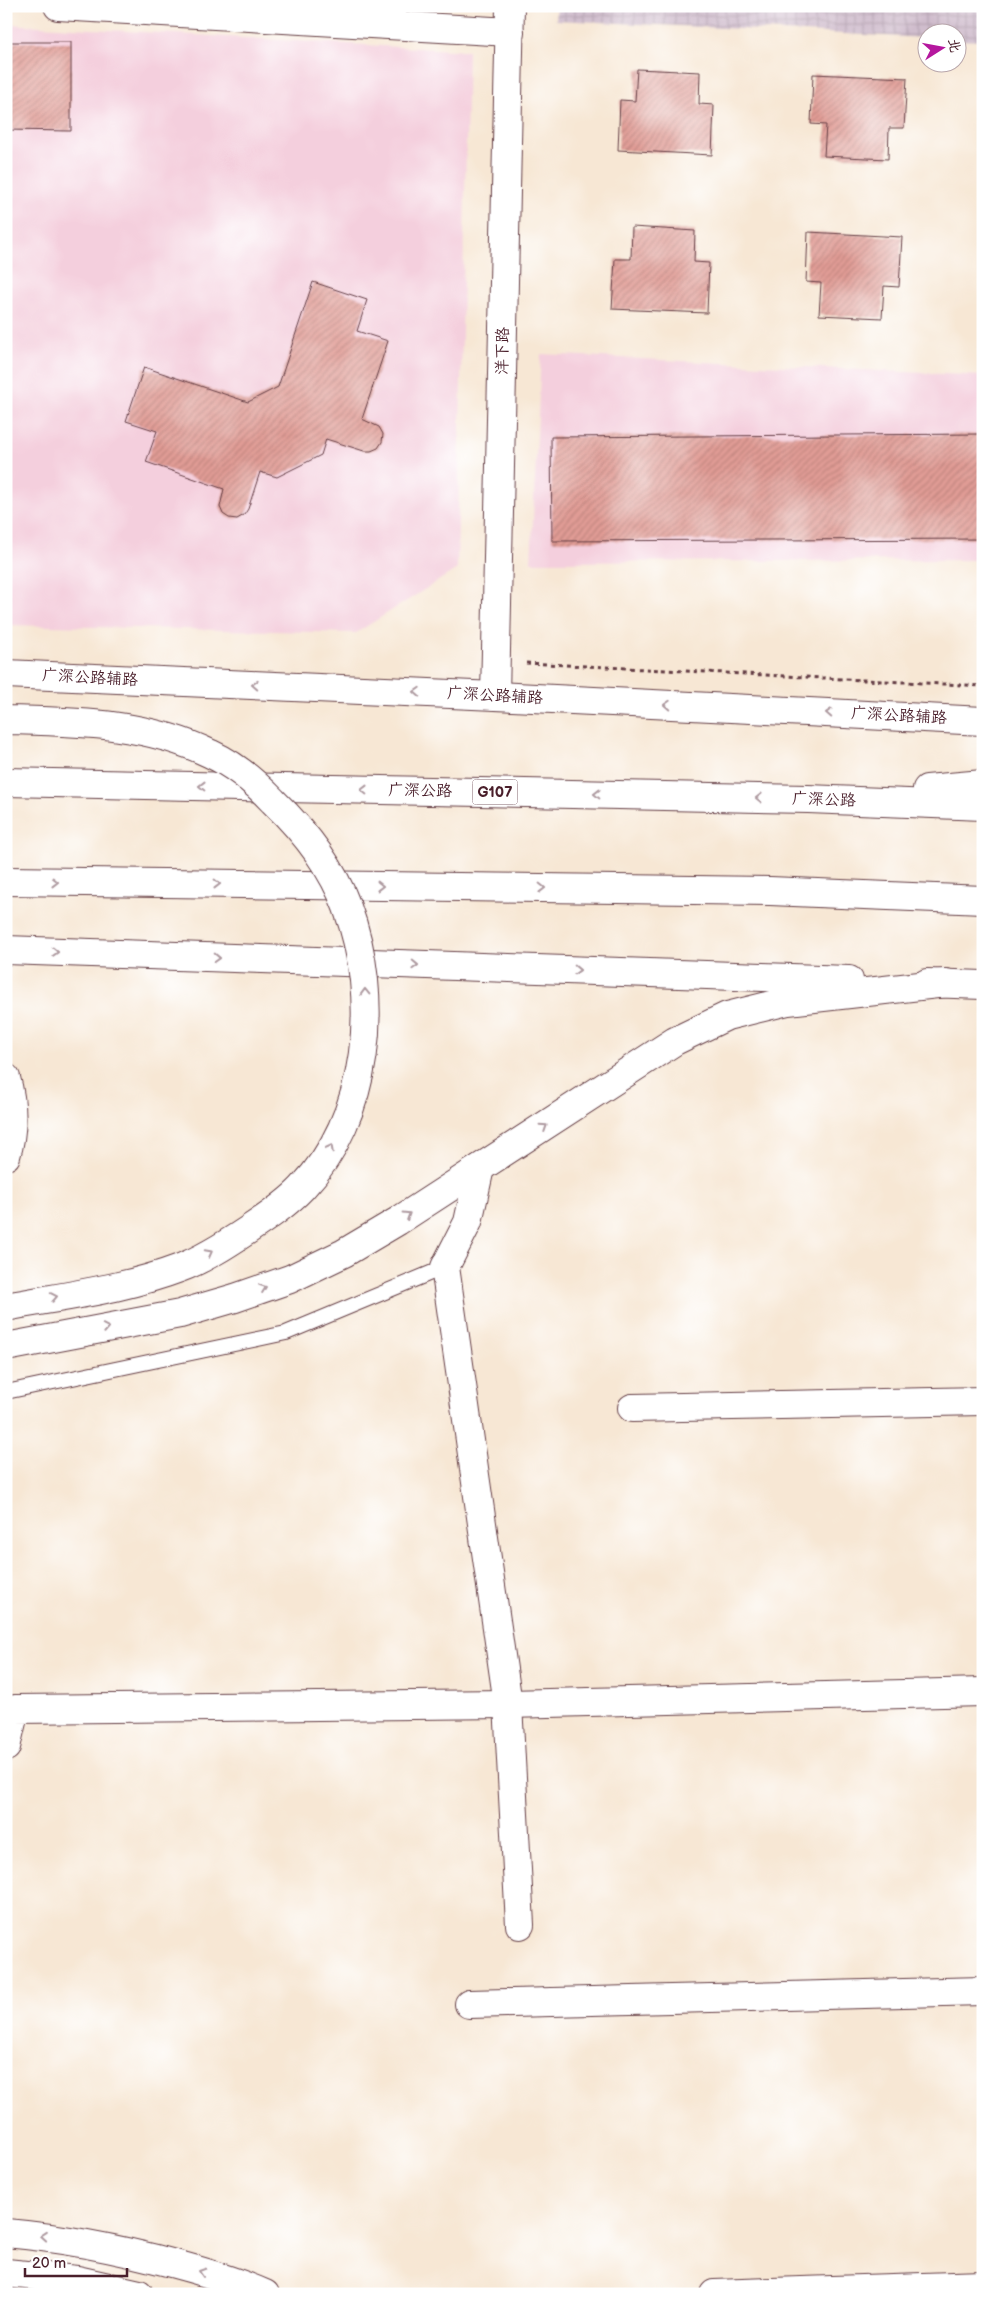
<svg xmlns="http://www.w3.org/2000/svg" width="989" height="2300" font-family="'Balsamiq Sans','LXGW WenKai TC',sans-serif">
  <defs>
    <pattern id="industrial-grid" width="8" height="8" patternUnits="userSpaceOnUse" patternTransform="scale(1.25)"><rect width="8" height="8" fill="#d0bdcd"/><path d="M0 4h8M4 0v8" fill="none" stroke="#b4a2b0"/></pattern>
    <pattern id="building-hatch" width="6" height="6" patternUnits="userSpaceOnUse" patternTransform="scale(1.25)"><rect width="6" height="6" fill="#e19c95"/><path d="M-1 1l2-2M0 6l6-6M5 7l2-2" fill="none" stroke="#b87f7a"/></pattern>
  </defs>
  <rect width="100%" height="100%" fill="#fff"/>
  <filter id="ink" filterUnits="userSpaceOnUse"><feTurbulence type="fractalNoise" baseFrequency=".02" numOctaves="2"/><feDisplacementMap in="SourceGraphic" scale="10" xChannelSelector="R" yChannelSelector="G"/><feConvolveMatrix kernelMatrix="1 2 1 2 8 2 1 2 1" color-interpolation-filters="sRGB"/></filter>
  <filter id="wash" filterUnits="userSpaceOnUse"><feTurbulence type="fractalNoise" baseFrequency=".0096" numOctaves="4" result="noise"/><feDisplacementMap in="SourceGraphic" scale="20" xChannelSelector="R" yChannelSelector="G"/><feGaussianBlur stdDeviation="1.12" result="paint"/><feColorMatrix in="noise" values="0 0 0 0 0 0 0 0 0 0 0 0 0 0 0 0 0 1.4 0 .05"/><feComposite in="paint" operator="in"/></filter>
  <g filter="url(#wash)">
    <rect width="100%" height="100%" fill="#f7e7d4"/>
    <g fill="#f4cfdd">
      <path d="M6,24L468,51L457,569L356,633L6,625Z"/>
      <path d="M541,354L983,376V560L531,562Z"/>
    </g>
    <path fill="url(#industrial-grid)" d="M557,6H983V41L957,40L956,32H926V38L556,20Z"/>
    <g id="blocks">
      <g fill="url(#building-hatch)">
        <path d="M6,42H71V131L6,130Z"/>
        <path d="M637,69L700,72L699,104L714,105L712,155L618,150L620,100L635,101Z"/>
        <path d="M813,74L907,78L904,128H889L888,159L824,156L826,125L811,124Z"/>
        <path d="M632,227L695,231L694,262L709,263L707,313L612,309L615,259H631Z"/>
        <path d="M808,232L902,237L899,287L884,286L882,318L819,315L821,283L806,282Z"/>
        <path d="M313,282L367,300L357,331L388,341L362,419L379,427L383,434L382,442L378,448L371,451H364L326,439L321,455L277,477L260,472L248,509L244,515L237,519L229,518L223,514L220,507L224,489L146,462L157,431L126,421L144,367L248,402L278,387Z"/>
        <path d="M983,434V539L552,541L551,437Z"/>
      </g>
    </g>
  </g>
  <g filter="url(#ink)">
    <use href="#blocks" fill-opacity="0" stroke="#643d44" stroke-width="1"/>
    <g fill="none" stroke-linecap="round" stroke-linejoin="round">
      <g stroke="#643d44" stroke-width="16">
        <path id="lane" d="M6,1392L286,1333L445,1267"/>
      </g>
      <g stroke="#643d44" stroke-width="30">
        <g id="street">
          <path d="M58,6L510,32"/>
          <path d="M495,696L510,6"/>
          <path d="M480,1168L468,1222L445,1267L508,1704L520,1925"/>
          <path d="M632,1408L983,1401"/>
          <path d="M6,1747L15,1709L508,1704L983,1692"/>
          <path d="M469,2004L983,1991"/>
          <path d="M714,2294L983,2285"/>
        </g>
      </g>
      <g stroke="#643d44" stroke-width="30">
        <g id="primary">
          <path d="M6,674L495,696L983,721"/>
          <path d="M6,950L849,980"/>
          <path d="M927,983L983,985"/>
          <path d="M6,1078C13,1104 14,1130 6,1156"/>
          <path d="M6,1347L180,1314L235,1298L290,1279L344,1253L398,1221L675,1041L727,1016L788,1001L946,983"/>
          <path d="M6,2233C64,2238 119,2249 175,2264C205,2272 236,2281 265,2294"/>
          <path d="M6,2273L77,2280L139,2294"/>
        </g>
      </g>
      <g stroke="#643d44" stroke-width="30">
        <g id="highway">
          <path d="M6,782L808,799L983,806"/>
          <path d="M927,789L983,784"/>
          <path d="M6,881L770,891L983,900"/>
        </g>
      </g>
      <path stroke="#643d44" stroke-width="3" stroke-dasharray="4 4" stroke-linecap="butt" d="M526,663L983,686"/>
      <use href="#lane" stroke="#fff" stroke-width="14"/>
      <use href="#street" stroke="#fff" stroke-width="28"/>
      <use href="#primary" stroke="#fff" stroke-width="28"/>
      <use href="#highway" stroke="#fff" stroke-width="28"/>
      <g stroke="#643d44" stroke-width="30" stroke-linecap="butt">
        <path id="primary-bridge" d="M6,720C76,722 146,722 211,754C235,765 255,782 273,801C304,831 332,866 347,907C381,998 370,1116 302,1188C287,1204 266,1218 248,1230C227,1244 204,1259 180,1268C125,1289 64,1296 6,1307"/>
      </g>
      <use href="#primary-bridge" stroke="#fff" stroke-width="28"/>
    </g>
    <defs><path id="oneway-chevron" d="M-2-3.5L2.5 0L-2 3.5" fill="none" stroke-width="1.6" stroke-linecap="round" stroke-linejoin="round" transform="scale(1.25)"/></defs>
    <g stroke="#ae9aa0">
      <use href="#oneway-chevron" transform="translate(255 685) rotate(-177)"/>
      <use href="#oneway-chevron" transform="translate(417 692) rotate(-177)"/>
      <use href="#oneway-chevron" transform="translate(667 705) rotate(-177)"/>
      <use href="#oneway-chevron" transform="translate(829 713) rotate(-177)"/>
      <use href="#oneway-chevron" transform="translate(202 786) rotate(-179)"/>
      <use href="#oneway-chevron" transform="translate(364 790) rotate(-179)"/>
      <use href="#oneway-chevron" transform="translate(597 794) rotate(-179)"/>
      <use href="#oneway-chevron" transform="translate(759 798) rotate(-179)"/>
      <use href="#oneway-chevron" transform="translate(55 882) rotate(1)"/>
      <use href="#oneway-chevron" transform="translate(217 884) rotate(1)"/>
      <use href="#oneway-chevron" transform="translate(380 886) rotate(1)"/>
      <use href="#oneway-chevron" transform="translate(542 888) rotate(1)"/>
      <use href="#oneway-chevron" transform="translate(55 952) rotate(2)"/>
      <use href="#oneway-chevron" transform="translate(217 958) rotate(2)"/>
      <use href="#oneway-chevron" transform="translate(415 965) rotate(2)"/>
      <use href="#oneway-chevron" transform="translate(577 970) rotate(2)"/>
      <use href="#oneway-chevron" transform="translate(365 992) rotate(-91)"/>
      <use href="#oneway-chevron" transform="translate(544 1127) rotate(-33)"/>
      <use href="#oneway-chevron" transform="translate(330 1148) rotate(-62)"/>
      <use href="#oneway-chevron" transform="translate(407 1215) rotate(-32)"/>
      <use href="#oneway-chevron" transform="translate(209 1253) rotate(-28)"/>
      <use href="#oneway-chevron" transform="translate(263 1288) rotate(-20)"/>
      <use href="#oneway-chevron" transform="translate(54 1297) rotate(-11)"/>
      <use href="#oneway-chevron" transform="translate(106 1328) rotate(-11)"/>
      <use href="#oneway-chevron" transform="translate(44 2236) rotate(-175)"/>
      <use href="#oneway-chevron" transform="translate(202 2272) rotate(-162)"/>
    </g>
  </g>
  <g text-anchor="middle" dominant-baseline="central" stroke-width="4" stroke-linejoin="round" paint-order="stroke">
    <rect fill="#fff" stroke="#80626b" stroke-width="1" x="472.5" y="779.5" width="45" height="25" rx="4"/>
    <g font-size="15" font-weight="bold" fill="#4a1f2b">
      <text x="495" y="792">G107</text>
    </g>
    <g font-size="16" fill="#4a1f2b" stroke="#fff">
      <text transform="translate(503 351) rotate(-89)">洋下路</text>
      <text transform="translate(90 678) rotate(3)">广深公路辅路</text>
      <text transform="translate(495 696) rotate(3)">广深公路辅路</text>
      <text transform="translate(899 716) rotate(3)">广深公路辅路</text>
      <text transform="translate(420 791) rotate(1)">广深公路</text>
      <text transform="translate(824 800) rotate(2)">广深公路</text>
    </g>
  </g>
  <rect width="989" height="2300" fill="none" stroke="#fff" stroke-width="25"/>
  <g transform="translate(942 48) rotate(79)"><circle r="24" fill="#ffffff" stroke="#b7a5aa"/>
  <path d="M0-4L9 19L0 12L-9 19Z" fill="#b5179e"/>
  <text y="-8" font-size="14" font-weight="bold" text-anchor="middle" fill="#4a1f2b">北</text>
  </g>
  <path d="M25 2268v8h102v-8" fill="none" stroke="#4a1f2b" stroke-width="2.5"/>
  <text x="32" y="2268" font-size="15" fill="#4a1f2b" stroke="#ffffff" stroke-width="4" paint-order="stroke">20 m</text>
</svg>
